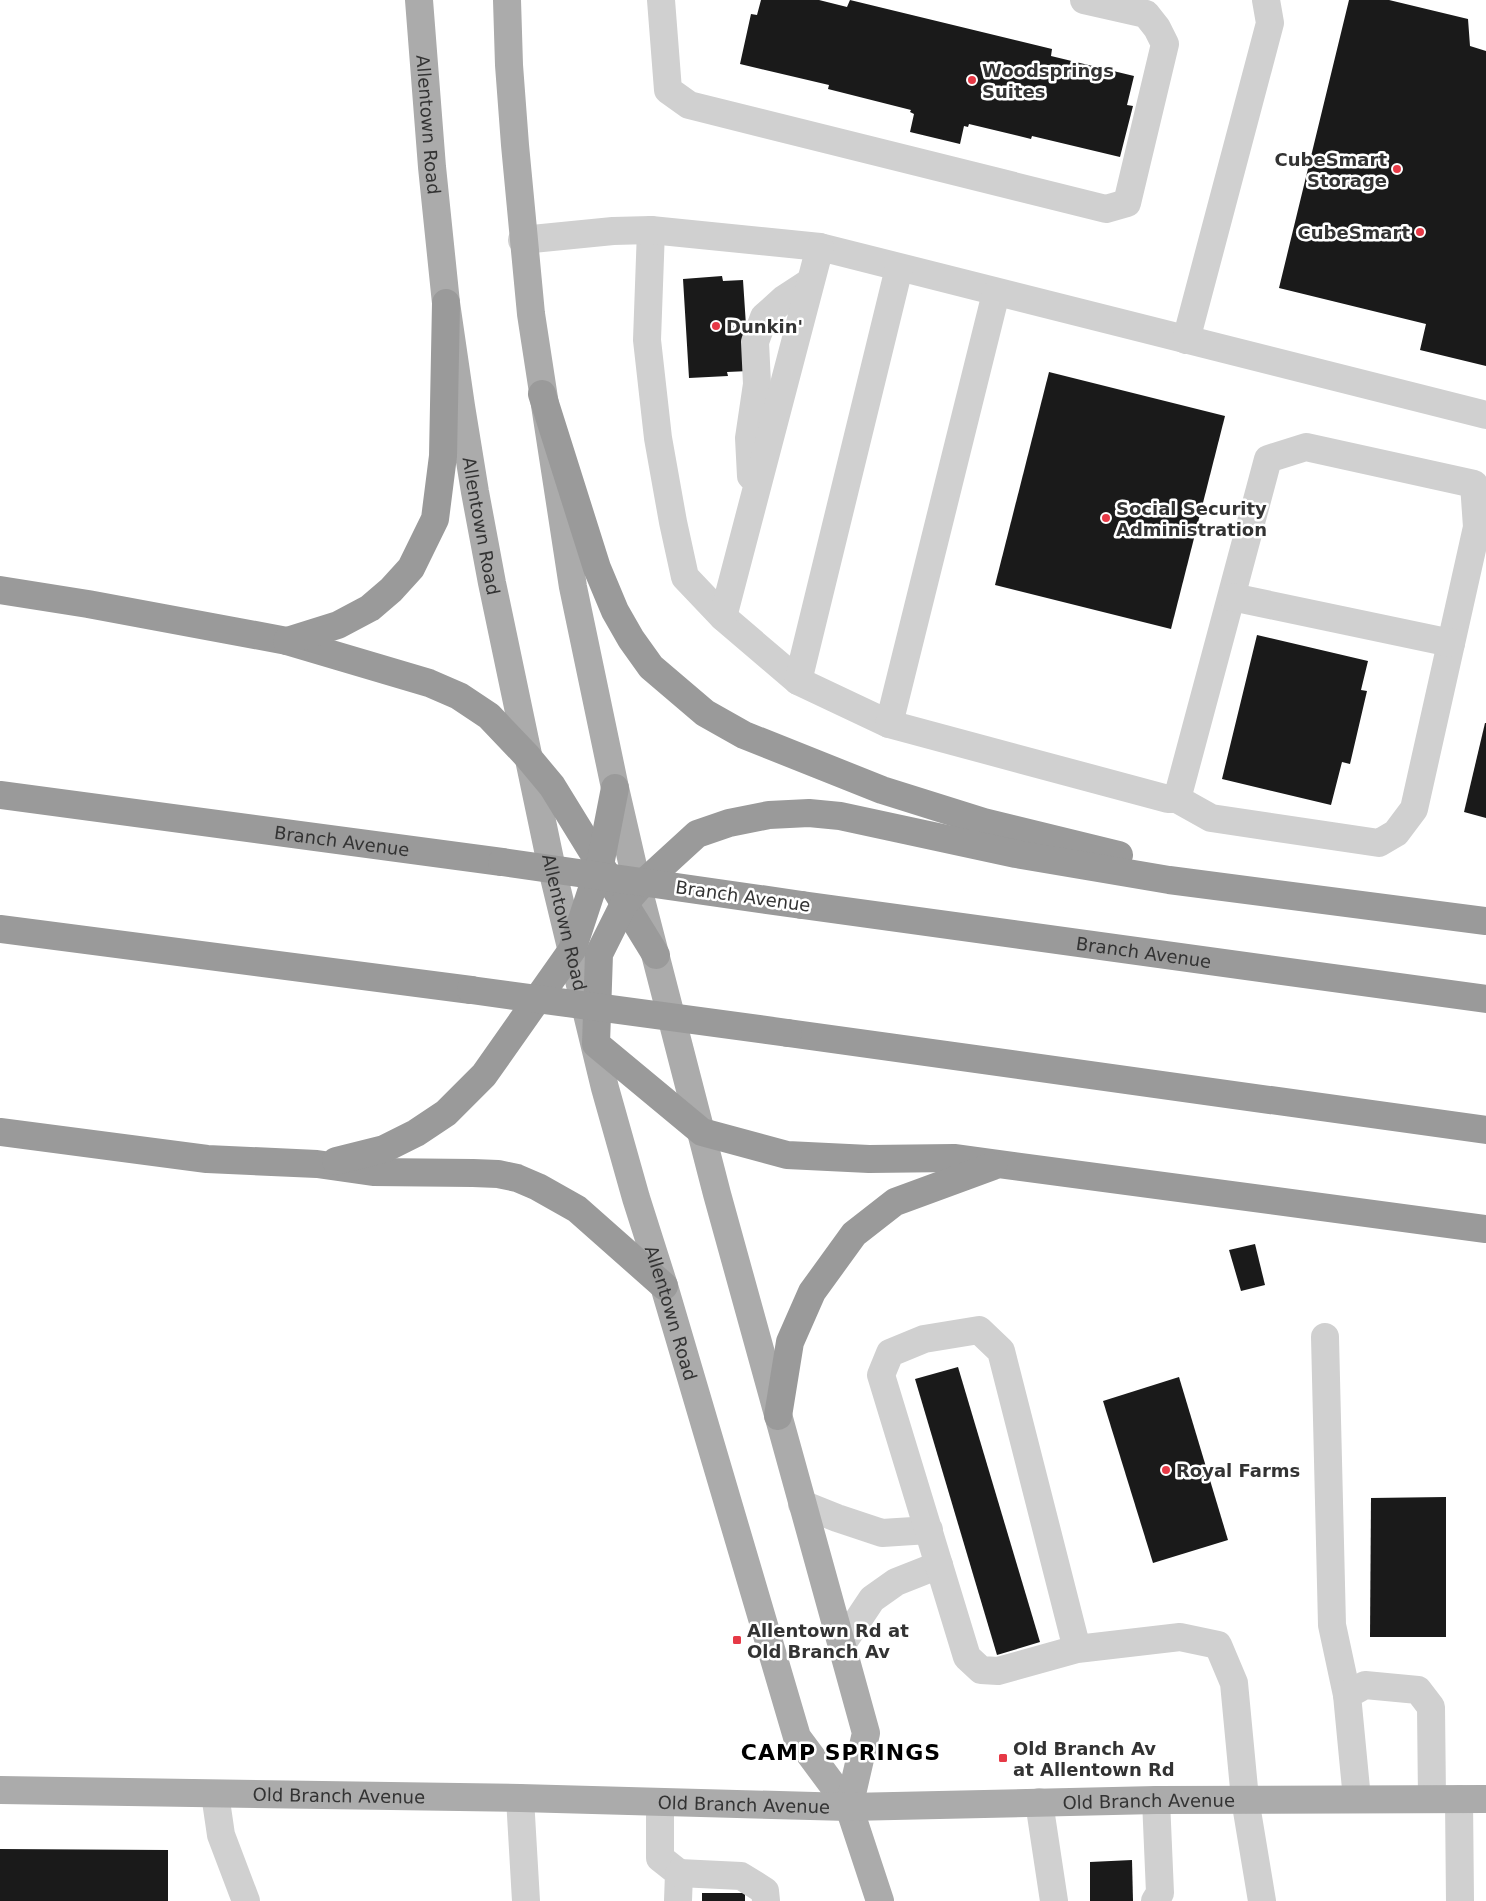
<svg xmlns="http://www.w3.org/2000/svg" width="1486" height="1901" font-family="'DejaVu Sans',sans-serif">
  <rect width="100%" height="100%" fill="#fff"/>
  <g fill="#1a1a1a">
    <path d="M761,0H819L847,7L850,0L1052,49L1051,56L1134,76L1127,105L1133,106L1120,157L1032,136L1031,139L969,124L968,127L964,126L960,144L910,132L914,114L910,112L911,110L828,89L829,85L740,64L751,14L757,15Z"/>
    <path d="M1349,0H1389L1468,19L1470,46L1486,51V366L1420,350L1426,324L1279,288Z"/>
    <path d="M722,276L723,281L743,280L749,371L727,372L728,376L689,378L683,279Z"/>
    <path d="M1049,372L1225,416L1171,629L995,585Z"/>
    <path d="M1257,635L1368,661L1361,690L1367,691L1350,764L1342,762L1331,805L1222,779Z"/>
    <path d="M1485,723H1486V818L1464,812Z"/>
    <path d="M1255,1244L1265,1285L1241,1291L1229,1250Z"/>
    <path d="M958,1367L1040,1642L997,1655L915,1379Z"/>
    <path d="M1179,1377L1228,1540L1153,1563L1103,1401Z"/>
    <path d="M1446,1497V1637H1370L1371,1498Z"/>
    <path d="M0,1849L168,1850V1901H0Z"/>
    <path d="M1132,1860L1133,1901H1090V1862Z"/>
    <rect x="702" y="1893" width="43" height="8"/>
  </g>
  <g fill="none" stroke-linecap="round" stroke-linejoin="round">
    <g stroke="#d0d0d0" stroke-width="28">
      <path d="M661,0L668,90L689,105L1106,209L1127,203L1165,44L1157,28L1146,14L1084,0"/>
      <path d="M651,230L647,340L658,438L673,522L685,577L723,617L798,681L889,724L1168,799H1177L1268,459L1306,447L1474,484L1477,527L1414,809L1396,833L1379,843L1211,818L1177,799"/>
      <path d="M522,240L613,231L651,230L820,247L1486,415"/>
      <path d="M1186,340L1270,23L1266,0"/>
      <path d="M751,476L749,438L757,384L755,342L764,317L784,299L810,282"/>
      <path d="M1232,597L1451,643"/>
      <path d="M723,617L820,247"/>
      <path d="M798,681L899,268"/>
      <path d="M889,724L996,293"/>
      <path d="M1325,1337L1332,1625L1347,1695"/>
      <path d="M802,1504L837,1518L882,1533L929,1530"/>
      <path d="M842,1644L872,1599L896,1582L939,1565"/>
      <path d="M1077,1649L998,1671L981,1670L967,1657L881,1375L890,1353L924,1339L979,1330L1001,1351L1077,1649L1180,1637L1218,1645L1234,1683L1245,1799L1262,1901"/>
      <path d="M215,1794L221,1835L246,1901"/>
      <path d="M520,1798L526,1901"/>
      <path d="M1357,1799L1347,1695L1365,1685L1418,1690L1431,1707L1432,1799"/>
      <path d="M1459,1799L1460,1901"/>
      <path d="M1039,1802L1054,1901"/>
      <path d="M660,1803V1858L679,1873L678,1901"/>
      <path d="M679,1873L741,1876L765,1891L766,1901"/>
      <path d="M1155,1901L1160,1893L1156,1800"/>
    </g>
    <g stroke="#ababab" stroke-width="28">
      <path id="s1" d="M419,0L432,167L446,303L461,406L475,492L492,583L552,869L605,1088L636,1198L664,1286L797,1737L849,1807L880,1901"/>
      <path d="M507,0L509,65L515,145L531,314L573,587L615,788L638,888L717,1194L866,1733L849,1807"/>
      <path id="s2" d="M0,1790L520,1798L849,1807L1156,1800L1486,1799"/>
    </g>
    <g stroke="#9a9a9a" stroke-width="28">
      <path d="M542,394L597,568L615,611L631,639L651,667L705,713L744,735L882,790L984,822L1119,855"/>
      <path d="M0,590L88,604L287,641L429,683L459,696L489,716L527,756L552,786L656,955"/>
      <path d="M287,641L338,625L370,608L391,590L411,568L435,519L443,456L446,303"/>
      <path id="s3" d="M0,795L502,862"/>
      <path id="s4" d="M802,905L1486,999"/>
      <path d="M1486,921L1169,880L1016,854L840,816L809,813L769,815L729,823L697,834L638,888L624,904L599,954L596,1044L702,1132L787,1155L869,1159L954,1158L1486,1229"/>
      <path d="M0,929L471,990"/>
      <path d="M788,1033L1486,1130"/>
      <path d="M0,1132L207,1159L317,1164L373,1172L473,1173L498,1174L517,1178L538,1187L577,1209L664,1286"/>
      <path d="M336,1161L384,1149L416,1133L446,1113L484,1075L572,950L600,865L615,788"/>
      <path d="M778,1416L790,1342L812,1292L854,1234L895,1202L993,1166"/>
    </g>
    <g stroke="#9a9a9a" stroke-width="28">
      <path d="M502,862L802,905"/>
      <path d="M471,990L788,1033"/>
    </g>
  </g>
  <g fill="#e63946" stroke="#fff" stroke-width="2">
    <circle cx="972" cy="80" r="5"/>
    <circle cx="1397" cy="169" r="5"/>
    <circle cx="1420" cy="232" r="5"/>
    <circle cx="716" cy="326" r="5"/>
    <circle cx="1106" cy="518" r="5"/>
    <circle cx="1166" cy="1470" r="5"/>
    <rect x="732" y="1635" width="10" height="10" rx="2.5"/>
    <rect x="998" y="1753" width="10" height="10" rx="2.5"/>
  </g>
  <g text-anchor="middle" dominant-baseline="central" stroke-width="5" stroke-linejoin="round" paint-order="stroke">
    <g font-size="18" font-weight="bold" fill="#333" stroke="#fff" text-anchor="start">
      <text x="982" y="70">Woodsprings<tspan x="982" dy="21">Suites</tspan></text>
      <text x="1387" y="159" text-anchor="end">CubeSmart<tspan x="1387" dy="21">Storage</tspan></text>
      <text x="1410" y="232" text-anchor="end">CubeSmart</text>
      <text x="726" y="326">Dunkin'</text>
      <text x="1116" y="508">Social Security<tspan x="1116" dy="21">Administration</tspan></text>
      <text x="1176" y="1470">Royal Farms</text>
      <text x="747" y="1630">Allentown Rd at<tspan x="747" dy="21">Old Branch Av</tspan></text>
      <text x="1013" y="1748">Old Branch Av<tspan x="1013" dy="21">at Allentown Rd</tspan></text>
    </g>
    <g font-size="18" fill="#333" stroke="#fff">
      <text stroke="none"><textPath href="#s1" startOffset="125">Allentown Road</textPath></text>
      <text stroke="none"><textPath href="#s1" startOffset="530">Allentown Road</textPath></text>
      <text stroke="none"><textPath href="#s3" startOffset="345">Branch Avenue</textPath></text>
      <text transform="translate(743 896) rotate(8)">Branch Avenue</text>
      <text stroke="none"><textPath href="#s1" startOffset="935">Allentown Road</textPath></text>
      <text stroke="none"><textPath href="#s4" startOffset="345">Branch Avenue</textPath></text>
      <text stroke="none"><textPath href="#s1" startOffset="1340">Allentown Road</textPath></text>
      <text stroke="none"><textPath href="#s2" startOffset="339">Old Branch Avenue</textPath></text>
      <text stroke="none"><textPath href="#s2" startOffset="1149">Old Branch Avenue</textPath></text>
      <text stroke="none"><textPath href="#s2" startOffset="744">Old Branch Avenue</textPath></text>
    </g>
    <g font-size="22" font-weight="bold" letter-spacing="1" fill="#000" stroke="#fff">
      <text x="841" y="1752">CAMP SPRINGS</text>
    </g>
  </g>
</svg>
